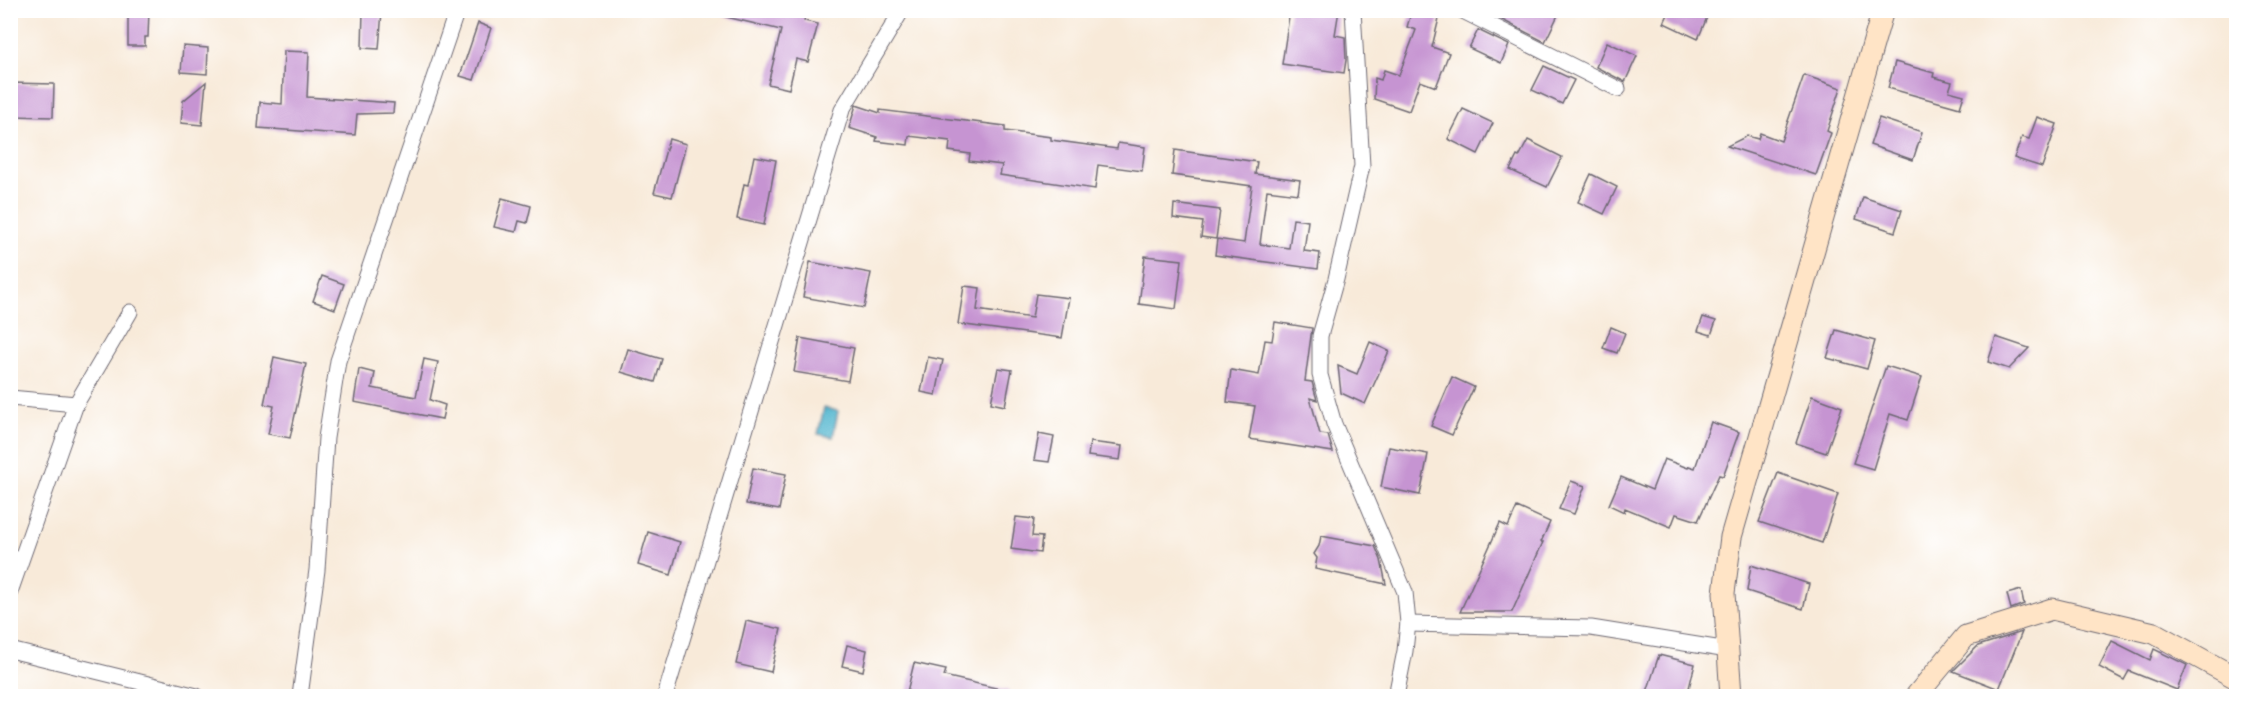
<svg xmlns="http://www.w3.org/2000/svg" width="2247" height="707" font-family="Sriracha,sans-serif">
  <rect width="100%" height="100%" fill="#fff"/>
  <filter id="ink" filterUnits="userSpaceOnUse"><feTurbulence type="fractalNoise" baseFrequency=".0167" numOctaves="2"/><feDisplacementMap in="SourceGraphic" scale="12" xChannelSelector="R" yChannelSelector="G"/><feConvolveMatrix kernelMatrix="1 2 1 2 8 2 1 2 1" color-interpolation-filters="sRGB"/></filter>
  <filter id="wash" filterUnits="userSpaceOnUse"><feTurbulence type="fractalNoise" baseFrequency=".008" numOctaves="4" result="noise"/><feDisplacementMap in="SourceGraphic" scale="24" xChannelSelector="R" yChannelSelector="G"/><feGaussianBlur stdDeviation="1.35" result="paint"/><feColorMatrix in="noise" values="0 0 0 0 0 0 0 0 0 0 0 0 0 0 0 0 0 1.4 0 .05"/><feComposite in="paint" operator="in"/></filter>
  <g filter="url(#wash)">
    <rect width="100%" height="100%" fill="#f8ead9"/>
    <path fill="#4eb4cd" stroke="#386b84" stroke-width="1.5" d="M824,408L838,411L833,437L818,434Z"/>
    <g id="blocks">
      <g fill="#c694d2">
        <path d="M128,10H149L148,37H145V46H128Z"/>
        <path d="M363,10L382,11L379,49L362,48Z"/>
        <path d="M723,10H806L804,21L818,24L808,62L796,59L789,89L768,84L781,30L722,16Z"/>
        <path d="M1290,10H1339L1335,35L1345,37L1346,60L1344,73L1282,64Z"/>
        <path d="M1412,10H1441L1432,47L1449,53L1436,87L1420,81L1409,111L1374,99L1375,78L1381,80L1384,70L1399,75L1416,30L1407,27Z"/>
        <path d="M1487,10H1549L1558,15L1545,42L1487,12Z"/>
        <path d="M1670,10H1710L1698,39L1664,23Z"/>
        <path d="M478,23L491,28L474,80L460,76Z"/>
        <path d="M1478,30L1509,45L1501,63L1469,48Z"/>
        <path d="M1607,42L1637,56L1625,82L1596,67Z"/>
        <path d="M183,46L208,48L207,74L181,72Z"/>
        <path d="M284,51L309,52L307,97L394,103L393,113L357,114L355,135L258,128L260,102L282,104Z"/>
        <path d="M1895,62L1934,73L1933,77L1952,82L1949,91L1964,95L1960,108L1888,88Z"/>
        <path d="M1544,66L1574,80L1562,104L1532,90Z"/>
        <path d="M1804,75L1841,88L1827,131L1831,133L1816,175L1727,146L1747,136L1758,139L1760,133L1781,141Z"/>
        <path d="M206,82L202,125L181,123L183,101Z"/>
        <path d="M10,83L54,84L53,117L10,116Z"/>
        <path d="M856,105L880,113V110L1005,126V131L1051,137V140L1117,149L1118,143L1145,147L1142,171L1098,165L1095,189L1000,175L1002,165L969,161L970,154L949,151L950,141L909,136L908,145L876,141L877,137L849,128Z"/>
        <path d="M1463,109L1493,123L1478,154L1448,139Z"/>
        <path d="M2037,117L2057,124L2042,167L2014,158L2022,137L2029,139Z"/>
        <path d="M1879,118L1922,132L1913,160L1870,145Z"/>
        <path d="M669,139L686,144L672,197L654,193Z"/>
        <path d="M1528,140L1562,157L1547,187L1510,170L1517,156L1519,157Z"/>
        <path d="M1175,150L1257,162L1255,174L1300,180L1298,194L1267,190L1260,244L1289,248L1293,219L1308,221L1304,251L1320,253L1318,269L1215,255L1217,239L1244,243L1252,186L1172,175Z"/>
        <path d="M754,156L776,160L764,225L737,219L744,184L748,185Z"/>
        <path d="M1591,174L1617,187L1604,214L1578,202Z"/>
        <path d="M1863,197L1902,210L1895,232L1856,219Z"/>
        <path d="M502,198L531,206L527,223L519,221L516,232L494,227Z"/>
        <path d="M1174,204L1220,210L1216,239L1201,237L1203,222L1173,218Z"/>
        <path d="M1145,256L1182,260L1176,309L1139,304Z"/>
        <path d="M810,262L871,273L864,308L803,297Z"/>
        <path d="M322,276L344,284L335,309L313,301Z"/>
        <path d="M964,286L980,288L977,310L1032,318L1036,294L1069,298L1062,338L958,324Z"/>
        <path d="M1703,317L1716,321L1711,335L1698,331Z"/>
        <path d="M1275,322L1312,328L1305,381L1312,382L1317,400L1310,398L1320,434L1328,435L1333,452L1249,439L1255,406L1227,402L1231,370L1259,375L1265,340L1272,341Z"/>
        <path d="M1611,327L1625,333L1617,353L1603,348Z"/>
        <path d="M1836,330L1875,341L1867,369L1827,358Z"/>
        <path d="M1996,337L2029,348L2009,369L1988,362Z"/>
        <path d="M800,338L854,348L848,381L794,372Z"/>
        <path d="M1370,342L1389,351L1365,404L1341,393L1338,366L1357,374Z"/>
        <path d="M628,349L662,359L655,382L621,372Z"/>
        <path d="M274,357L306,364L290,438L268,434L274,406L264,404Z"/>
        <path d="M928,357L943,360L936,395L921,392Z"/>
        <path d="M424,359L438,362L430,400L445,405L442,419L354,402L359,369L375,373L372,388L416,397Z"/>
        <path d="M1886,366L1922,377L1908,420L1890,414L1873,469L1853,463Z"/>
        <path d="M998,368L1012,370L1005,406L991,403Z"/>
        <path d="M1452,377L1474,387L1452,435L1431,426Z"/>
        <path d="M1812,396L1842,407L1826,453L1796,443Z"/>
        <path d="M1711,422L1739,432L1723,476L1719,475L1698,521L1676,514L1671,527L1625,508L1624,512L1609,505L1621,477L1652,490L1664,459L1688,468L1689,466L1695,468Z"/>
        <path d="M1039,434L1054,437L1049,462L1034,460Z"/>
        <path d="M1090,442L1122,446L1120,460L1088,456Z"/>
        <path d="M1389,447L1428,454L1420,495L1381,487Z"/>
        <path d="M753,468L786,474L779,510L746,504Z"/>
        <path d="M1778,473L1838,494L1822,543L1759,522Z"/>
        <path d="M1571,481L1585,486L1574,514L1559,509Z"/>
        <path d="M1517,507L1550,522L1541,542H1543L1512,612H1460L1500,523L1508,527Z"/>
        <path d="M1016,517L1034,519L1032,536L1042,537L1040,553L1011,549Z"/>
        <path d="M648,532L680,542L671,575L638,565Z"/>
        <path d="M1321,536L1375,546L1381,560L1386,584L1315,569L1317,558L1314,554L1319,546Z"/>
        <path d="M1751,565L1809,584L1803,609L1747,591Z"/>
        <path d="M2021,590L2024,604L2011,609L2007,594Z"/>
        <path d="M746,621L781,629L771,672L736,664Z"/>
        <path d="M2022,632L1999,689L1953,671L1978,646Z"/>
        <path d="M2112,641L2150,660L2154,649L2187,665L2177,690L2129,671L2124,680L2099,667Z"/>
        <path d="M847,645L867,650L863,671L842,666Z"/>
        <path d="M1659,655L1695,664L1687,696L1646,695Z"/>
        <path d="M914,663L946,670L944,676L1009,691L1008,696H906Z"/>
      </g>
    </g>
  </g>
  <g filter="url(#ink)">
    <use href="#blocks" fill-opacity="0" stroke="#6d6872" stroke-width="1.5"/>
    <g fill="none" stroke-linecap="round" stroke-linejoin="round">
      <g stroke="#6d6872" stroke-width="17">
        <g id="street">
          <path d="M1353,10L1362,166L1336,279L1320,336V375L1334,424L1405,592L1408,623L1405,651L1396,696"/>
          <path d="M1461,10L1618,89"/>
          <path d="M10,398L76,404L10,592"/>
          <path d="M76,404L130,312"/>
          <path d="M1408,624L1591,628L1728,650"/>
          <path d="M10,650L197,696"/>
          <path d="M300,696L317,570L326,438L338,361L457,10"/>
          <path d="M665,696L842,110L902,10"/>
        </g>
      </g>
      <g stroke="#6d6872" stroke-width="23">
        <g id="secondary">
          <path d="M1731,696L1724,593L1731,537L1883,10"/>
          <path d="M1916,696L1966,636L2052,609L2154,633L2236,678"/>
        </g>
      </g>
      <use href="#street" stroke="#fff" stroke-width="15"/>
      <use href="#secondary" stroke="#ffe4c6" stroke-width="21"/>
    </g>
  </g>
  <rect width="2247" height="707" fill="none" stroke="#fff" stroke-width="36"/>
</svg>
